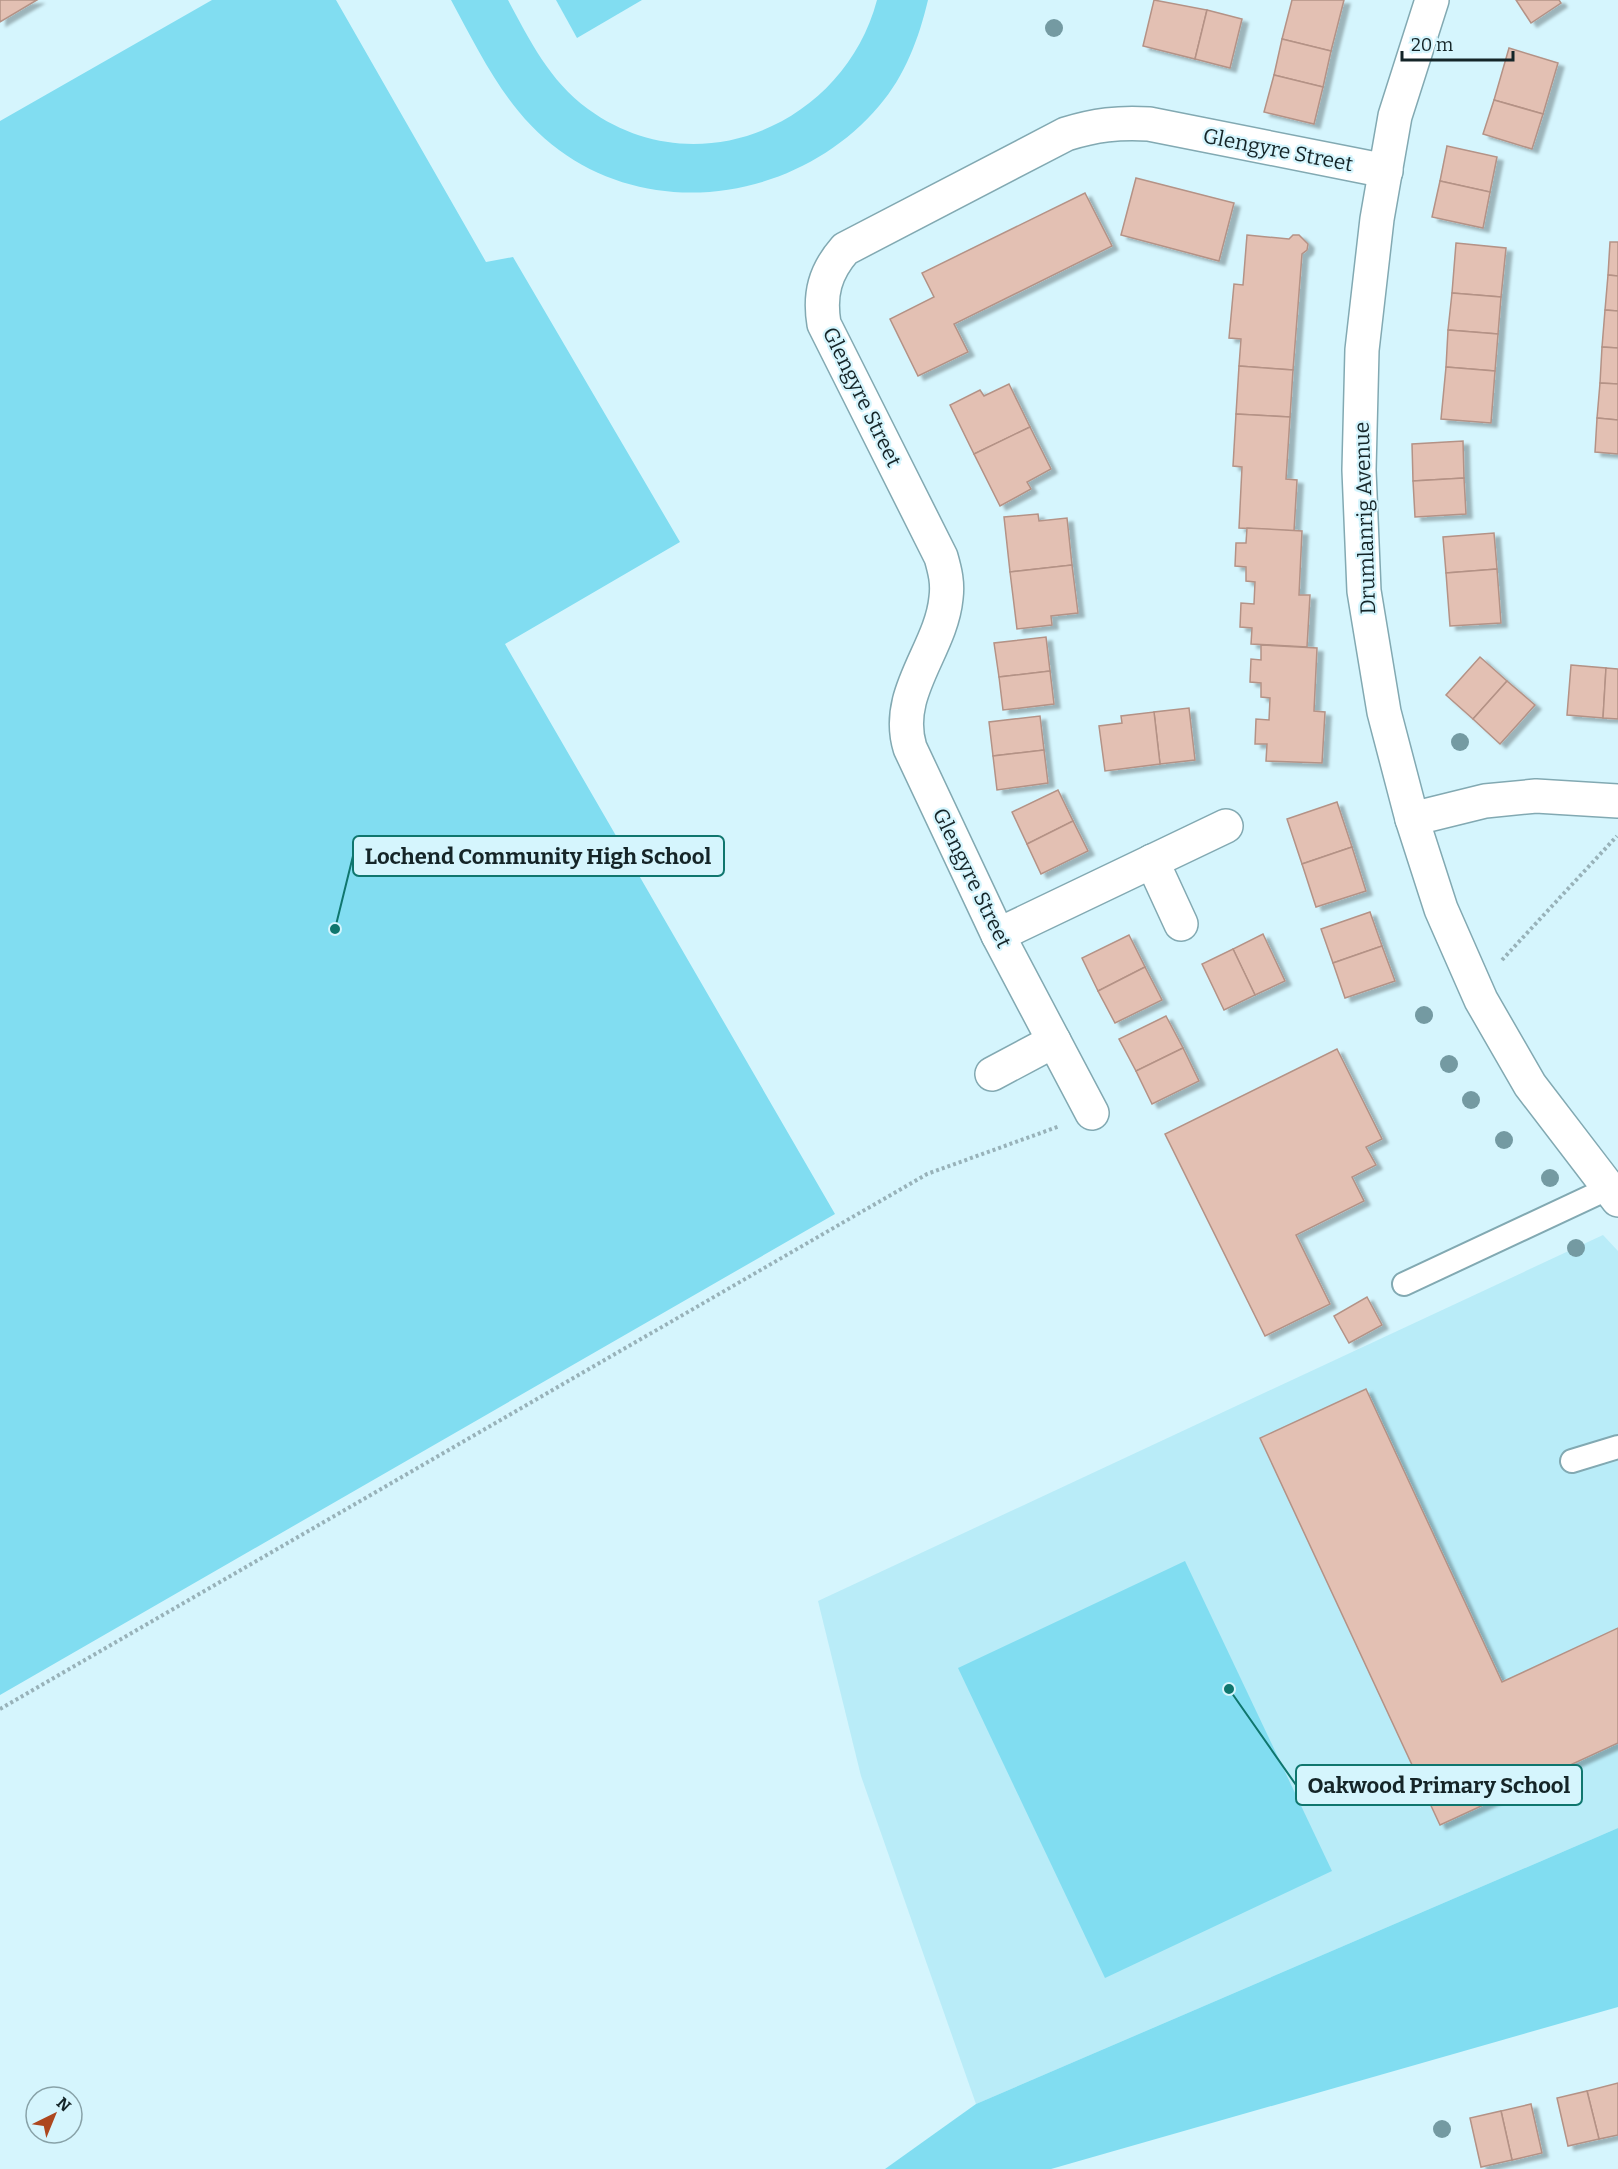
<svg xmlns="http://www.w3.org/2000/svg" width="1618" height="2169" font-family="Bitter,serif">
  <defs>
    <filter id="shadow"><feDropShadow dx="6" dy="4" stdDeviation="1.5" flood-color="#0004"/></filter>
  </defs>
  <rect width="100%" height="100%" fill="#d5f5fd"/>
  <path fill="#b9ecf8" d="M1603,1235L1618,1251V1828L976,2104L861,1776L818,1601Z"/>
  <g fill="#81ddf1">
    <path d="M212,0H336L486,262L513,257L680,542L505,644L835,1214L0,1695V121Z"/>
    <path d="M451,0H508C530,41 549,80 588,109C696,188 844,125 877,0H928C919,38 905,76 879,106C801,198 658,223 559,150C507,112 481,55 451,0Z"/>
    <path d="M556,0H642L577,38Z"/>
    <path d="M1185,1561L1332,1871L1105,1978L958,1668Z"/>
    <path d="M1618,1828V2007L1051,2169H885L976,2104Z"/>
  </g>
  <g fill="#e3c0b3" stroke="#b49286" stroke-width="1.5" filter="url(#shadow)">
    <path d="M0,0H37L0,22Z"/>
    <path d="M1154,0L1207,10L1195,59L1143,46Z"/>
    <path d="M1292,0H1344L1331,51L1282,39Z"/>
    <path d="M1516,0H1559L1561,3L1531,23Z"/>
    <path d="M1207,10L1242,19L1230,68L1195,59Z"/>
    <path d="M1282,39L1331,51L1323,87L1274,75Z"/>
    <path d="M1509,48L1558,63L1543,114L1494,100Z"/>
    <path d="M1274,75L1323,87L1314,124L1264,112Z"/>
    <path d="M1494,100L1543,114L1532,149L1483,134Z"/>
    <path d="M1447,146L1497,157L1490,192L1440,181Z"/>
    <path d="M1136,178L1234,203L1219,261L1121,235Z"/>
    <path d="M1440,181L1490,192L1483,228L1432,217Z"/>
    <path d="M1085,193L1112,246L954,324L968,352L918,376L890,319L934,297L922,273Z"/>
    <path d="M1247,235L1289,239L1293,235H1299L1308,244L1307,250L1302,254L1293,370L1239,366L1241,339L1229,338L1234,284L1243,285Z"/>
    <path d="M1610,242H1618V276L1608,275Z"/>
    <path d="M1456,243L1506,248L1501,297L1452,293Z"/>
    <path d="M1608,275L1618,276V311L1605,310Z"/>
    <path d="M1452,293L1501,297L1498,334L1448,330Z"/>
    <path d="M1605,310L1618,311V348L1602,347Z"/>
    <path d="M1448,330L1498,334L1495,371L1446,367Z"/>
    <path d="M1602,347L1618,348V384L1600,383Z"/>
    <path d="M1239,366L1293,370L1290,417L1236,414Z"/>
    <path d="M1446,367L1495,371L1491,423L1441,419Z"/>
    <path d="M1600,383L1618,384V420L1597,418Z"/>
    <path d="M1009,384L1030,427L974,454L950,405L980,390L984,396Z"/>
    <path d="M1236,414L1290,417L1286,479L1297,480L1294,531L1239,528L1242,467L1233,466Z"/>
    <path d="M1597,418L1618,420V454L1595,452Z"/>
    <path d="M1030,427L1051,469L1027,482L1031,489L1000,506L974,454Z"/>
    <path d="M1463,441L1464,478L1413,481L1412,444Z"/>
    <path d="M1464,478L1466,514L1415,517L1413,481Z"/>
    <path d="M1038,514L1039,521L1067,518L1072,565L1010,572L1004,517Z"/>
    <path d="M1247,528L1302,531L1299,595H1310L1307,647L1251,644L1252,628L1240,627L1241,603L1254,604L1255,582L1246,581V567L1235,566L1236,543H1246Z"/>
    <path d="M1494,533L1497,569L1446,573L1443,537Z"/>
    <path d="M1072,565L1078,613L1051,616L1052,625L1017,629L1010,572Z"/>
    <path d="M1497,569L1501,623L1450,626L1446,573Z"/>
    <path d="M1046,637L1050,671L999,677L994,643Z"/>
    <path d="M1261,645L1317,648L1314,711L1325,712L1322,763L1266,761L1267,744H1255L1256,719L1269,720L1270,698L1261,697V683L1250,682L1251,659L1261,660Z"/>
    <path d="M1480,657L1507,681L1473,719L1446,695Z"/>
    <path d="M1571,665L1606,668L1603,718L1567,715Z"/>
    <path d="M1606,668L1618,669V719L1603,718Z"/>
    <path d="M1050,671L1054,704L1003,710L999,677Z"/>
    <path d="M1507,681L1535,705L1500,744L1473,719Z"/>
    <path d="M1189,708L1195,760L1160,764L1154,712Z"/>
    <path d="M1154,712L1160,764L1105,771L1099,726L1122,723L1121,716Z"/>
    <path d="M1040,716L1044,750L993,756L989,722Z"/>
    <path d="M1044,750L1048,783L997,790L993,756Z"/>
    <path d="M1058,790L1073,821L1027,844L1012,812Z"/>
    <path d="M1337,802L1352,847L1302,864L1287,819Z"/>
    <path d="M1073,821L1088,851L1041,874L1027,844Z"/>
    <path d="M1352,847L1366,891L1316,907L1302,864Z"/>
    <path d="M1370,912L1382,946L1333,963L1321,929Z"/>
    <path d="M1263,934L1285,981L1255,995L1233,949Z"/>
    <path d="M1129,935L1145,967L1098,991L1082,958Z"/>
    <path d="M1382,946L1395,981L1345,998L1333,963Z"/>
    <path d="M1233,949L1255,995L1224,1010L1202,964Z"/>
    <path d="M1145,967L1162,1000L1115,1023L1098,991Z"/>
    <path d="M1166,1016L1183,1048L1136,1071L1119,1039Z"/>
    <path d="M1183,1048L1199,1081L1152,1104L1136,1071Z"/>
    <path d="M1337,1049L1382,1139L1366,1147L1376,1165L1352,1177L1364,1201L1296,1235L1330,1304L1265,1336L1165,1134Z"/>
    <path d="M1367,1297L1382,1325L1349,1343L1334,1316Z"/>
    <path d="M1366,1389L1502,1682L1618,1628V1743L1440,1825L1260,1438Z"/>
    <path d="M1618,2083V2135L1599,2139L1587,2091Z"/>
    <path d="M1587,2091L1599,2139L1568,2146L1557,2098Z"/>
    <path d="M1531,2104L1542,2153L1512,2160L1501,2111Z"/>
    <path d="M1501,2111L1512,2160L1481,2167L1470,2118Z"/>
  </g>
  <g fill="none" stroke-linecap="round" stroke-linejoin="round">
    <g stroke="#82a9b2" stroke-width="26">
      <g id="lane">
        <path d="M1404,1284L1607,1189"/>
        <path d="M1572,1461L1618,1447"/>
      </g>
    </g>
    <g stroke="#82a9b2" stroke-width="36">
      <g id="street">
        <path d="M1432,0L1395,116L1377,219L1362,350L1359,470L1364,591L1384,712L1412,819L1441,909L1481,1000L1530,1085L1618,1200"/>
        <path d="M1412,819L1485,801L1536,796L1618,801"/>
        <path d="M1152,861L1181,924"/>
        <path d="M998,935L1226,826"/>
        <path d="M992,1074L1054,1041"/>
        <path d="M1092,1113L998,935L910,748C893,693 941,650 946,598C948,583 945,571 941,557L824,324C819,294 825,272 845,249L1066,134C1095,125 1119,122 1149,124L1386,171"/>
      </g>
    </g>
    <g stroke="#98b2b9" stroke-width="4" stroke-dasharray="3 3" stroke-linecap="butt">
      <path d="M1502,960L1617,836"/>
      <path d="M0,1709L927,1174L1060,1126"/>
    </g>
    <use href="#lane" stroke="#fff" stroke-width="22"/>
    <use href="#street" stroke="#fff" stroke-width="33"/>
  </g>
  <g fill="#749aa2">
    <circle cx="1054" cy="28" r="9"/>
    <circle cx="1460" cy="742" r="9"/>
    <circle cx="1424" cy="1015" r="9"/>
    <circle cx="1449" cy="1064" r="9"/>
    <circle cx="1471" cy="1100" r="9"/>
    <circle cx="1504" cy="1140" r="9"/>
    <circle cx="1550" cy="1178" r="9"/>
    <circle cx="1576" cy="1248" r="9"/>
    <circle cx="1442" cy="2129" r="9"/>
  </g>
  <g text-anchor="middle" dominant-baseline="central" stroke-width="4.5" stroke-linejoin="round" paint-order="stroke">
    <g font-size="21" fill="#152528" stroke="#d5f5fd">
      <text transform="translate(1278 150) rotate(11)">Glengyre Street</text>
      <text transform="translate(862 397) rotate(64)">Glengyre Street</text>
      <text transform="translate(1365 518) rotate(-92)">Drumlanrig Avenue</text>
      <text transform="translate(972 878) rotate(64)">Glengyre Street</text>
    </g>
  </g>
  <path fill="none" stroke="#0f766e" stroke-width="2" d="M335 929L353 856M1229 1689L1296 1785"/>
  <g fill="#0f766e" stroke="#d5f5fd" stroke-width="2">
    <circle cx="335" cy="929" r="6"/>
    <circle cx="1229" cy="1689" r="6"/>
  </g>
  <g fill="#d5f5fd" stroke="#0f766e" stroke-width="2">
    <rect x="353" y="836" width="371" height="40" rx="6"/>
    <rect x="1296" y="1765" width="286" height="40" rx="6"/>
  </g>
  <g font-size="22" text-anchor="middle" font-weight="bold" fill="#152528">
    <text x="538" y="864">Lochend Community High School</text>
    <text x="1439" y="1793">Oakwood Primary School</text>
  </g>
  <g transform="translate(54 2115) rotate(43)"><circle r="28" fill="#d5f5fd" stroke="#88a2a8" stroke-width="1.5"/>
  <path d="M0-4.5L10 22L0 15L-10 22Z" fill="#ad471f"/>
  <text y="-9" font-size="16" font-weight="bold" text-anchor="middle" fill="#152528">N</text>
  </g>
  <path d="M1402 51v9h111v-9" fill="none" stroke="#152528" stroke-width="3"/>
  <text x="1411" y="51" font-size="18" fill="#152528" stroke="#d5f5fd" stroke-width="4.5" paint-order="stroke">20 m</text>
</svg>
